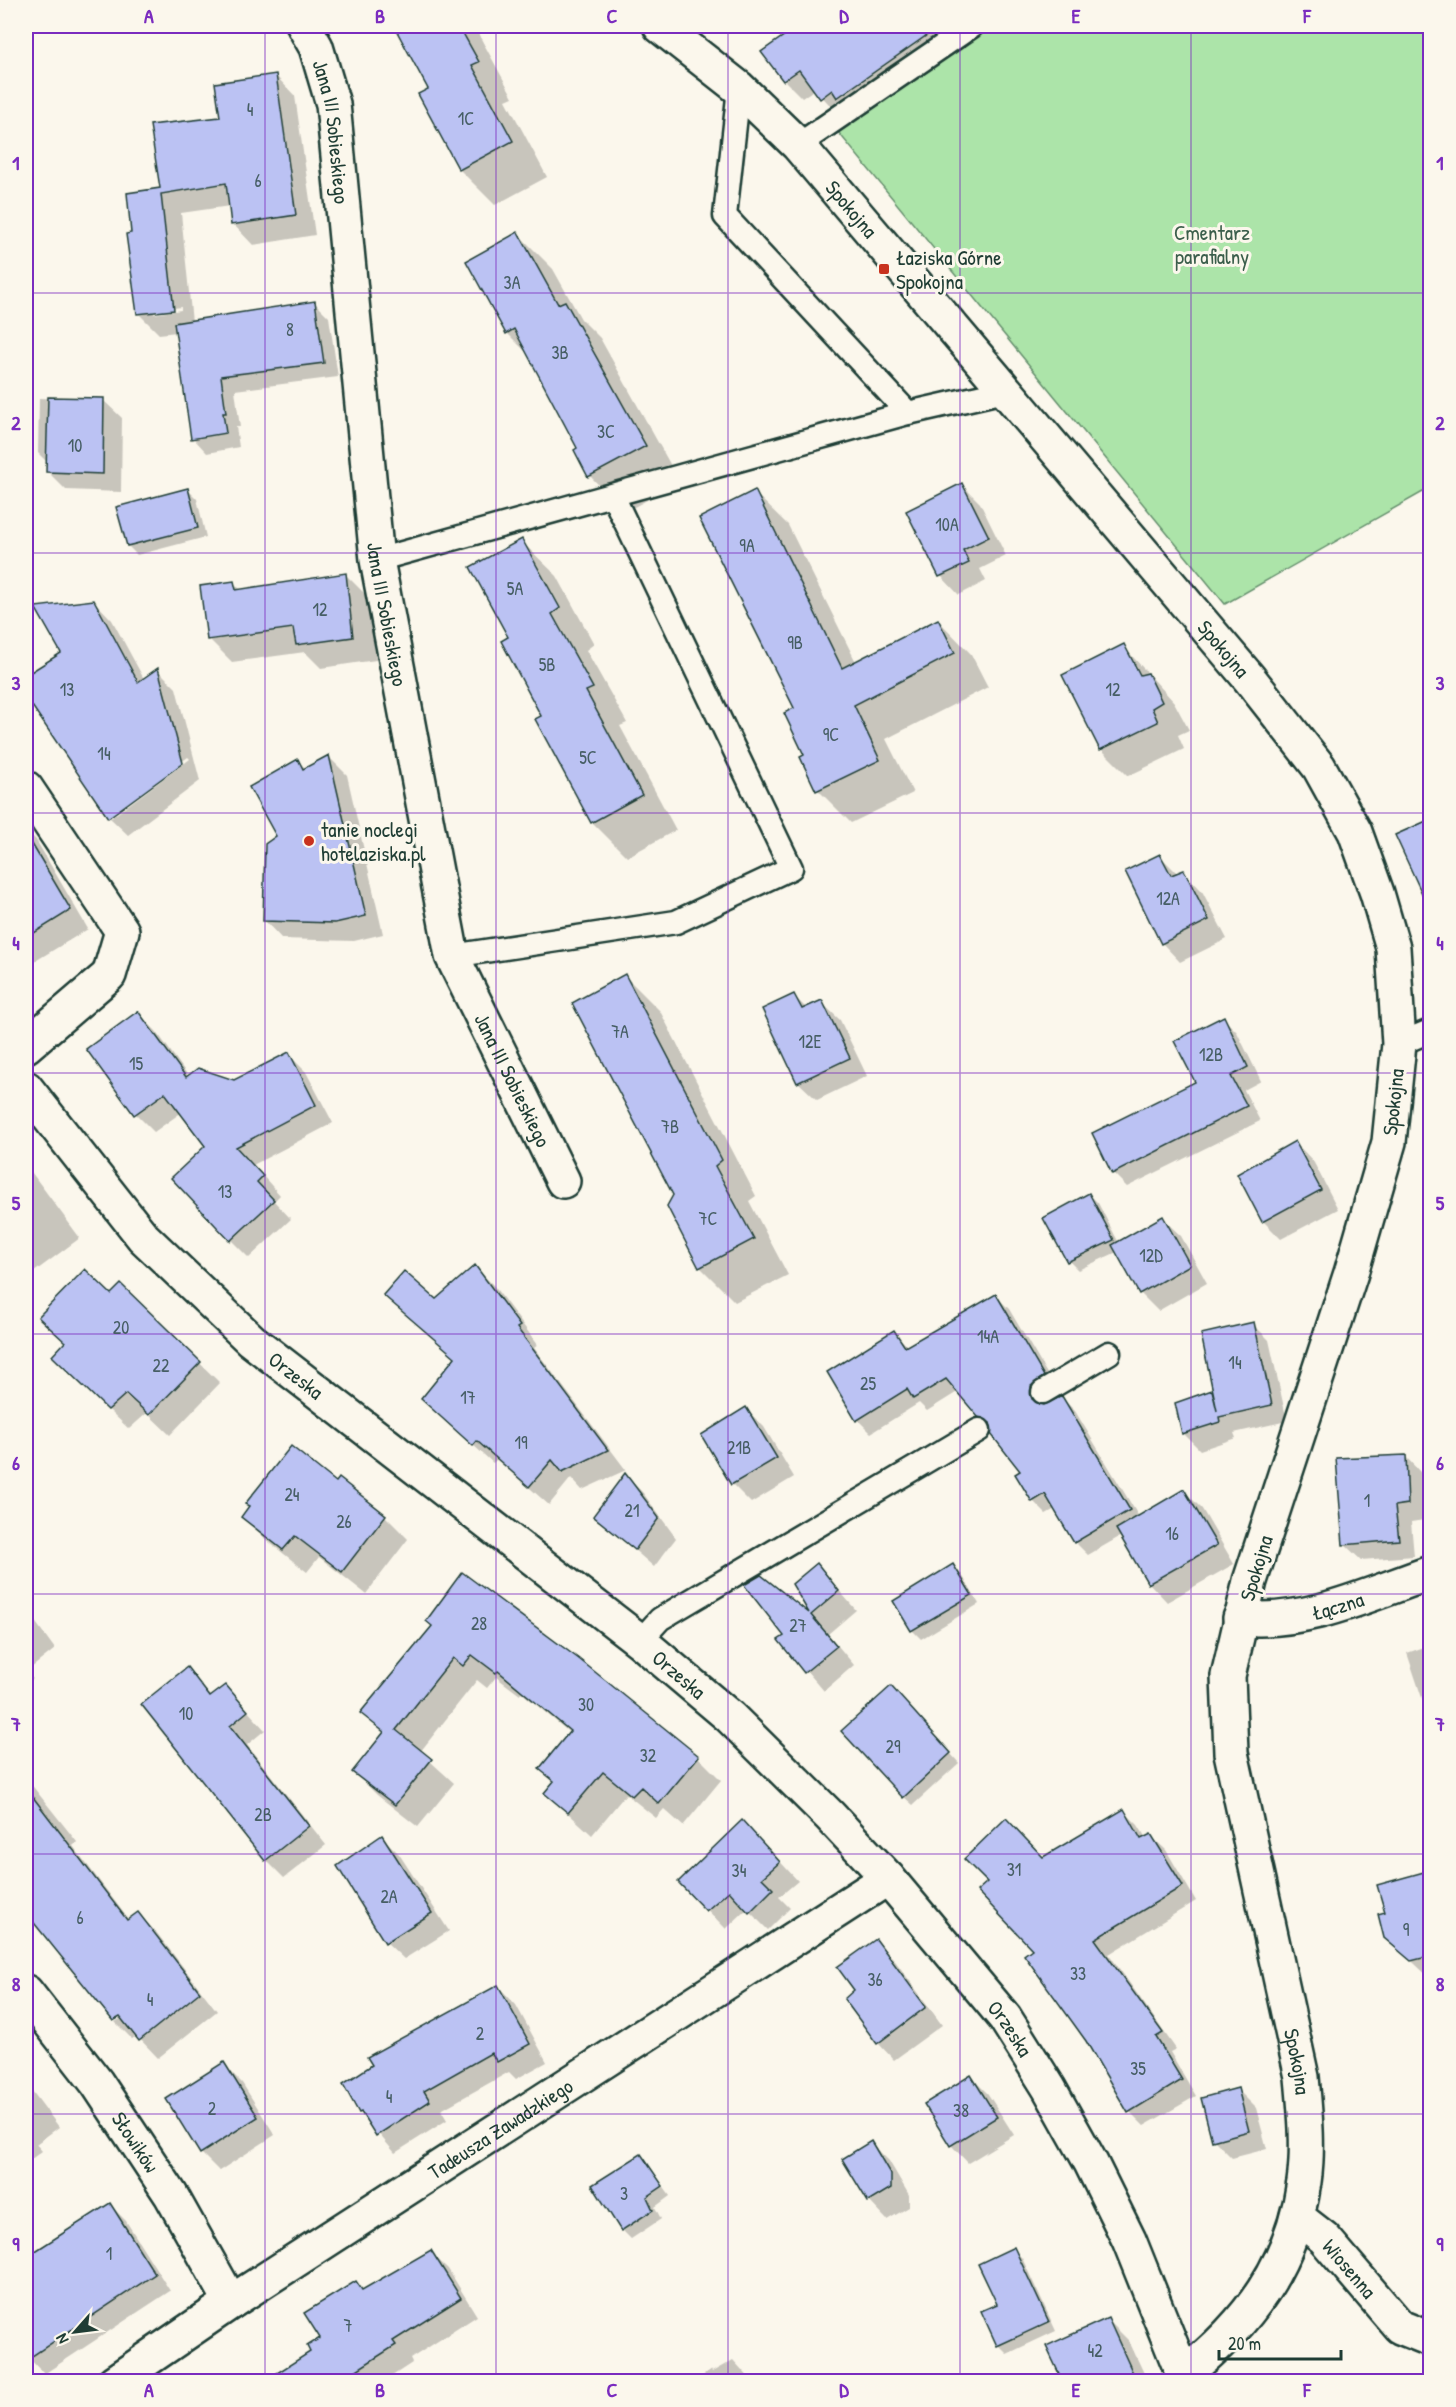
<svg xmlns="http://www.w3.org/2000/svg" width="1456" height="2407" font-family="'Patrick Hand',sans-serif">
  <rect width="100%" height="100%" fill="#fbf7ec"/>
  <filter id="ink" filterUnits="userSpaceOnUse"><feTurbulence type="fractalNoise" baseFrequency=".0167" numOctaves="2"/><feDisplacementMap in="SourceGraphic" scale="12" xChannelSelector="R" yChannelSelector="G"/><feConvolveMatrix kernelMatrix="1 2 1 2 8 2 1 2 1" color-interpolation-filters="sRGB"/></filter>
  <g filter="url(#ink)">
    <path fill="#ace4a9" stroke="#66906e" stroke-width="1.5" d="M986,26H1430V488L1225,604L834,127Z"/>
    <g fill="#0003" fill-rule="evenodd">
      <path d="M395,26H474L513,97L506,100L547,177L495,205L460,170L420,95L430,89Z"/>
      <path d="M801,26H951L923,45L933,61L840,116L815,89L802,98L784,80L763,52Z"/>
      <path d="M275,75L295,96L315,235L253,245L233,224L230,206L181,213L192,322L315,303L329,317L338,377L235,390L240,427H236L239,447L207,453L193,438L177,332L159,334L138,313L133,235L162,190L221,118ZM181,307V310L154,314V311Z"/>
      <path d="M518,234L553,269L581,319L600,338L680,482L625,512L590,476L576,450L579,448L530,356L507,333Z"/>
      <path d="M39,398L103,400L122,418L121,492L66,490L48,472V463L38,453Z"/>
      <path d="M962,485L980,503L1006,556L980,569L986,581L959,595L941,576L908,512Z"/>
      <path d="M188,490L197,499L206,537L137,555L128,546Z"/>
      <path d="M754,492L788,525L856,662L938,620L971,654L988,687L886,739L913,793L851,823L818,790L806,756Z"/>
      <path d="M521,541L557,576L594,644L586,650L627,723L620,726L676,830L627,857L592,822L510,638Z"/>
      <path d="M345,574L368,597L376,660L321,668L305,652L232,662L209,639L234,583L241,590Z"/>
      <path d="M26,582L33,595L26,599Z"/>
      <path d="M94,601L112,620L144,679L158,670L176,688L200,781L128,835L109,817L26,693V677L63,654ZM188,757L190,759L111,818V814Z"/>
      <path d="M1123,646L1174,702L1189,730L1178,735L1184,749L1128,776L1101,749Z"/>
      <path d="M329,757L347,775L383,934L354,941L282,939L264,920L278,837L298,761L306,769Z"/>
      <path d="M26,830L36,840L88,929L32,963L26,956Z"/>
      <path d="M1160,856L1178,874L1184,872L1202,891L1227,939L1180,962L1162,943Z"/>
      <path d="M625,976L660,1011L756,1196L749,1201L788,1275L735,1302L700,1267L674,1195Z"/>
      <path d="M794,996L807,1009L821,1002L840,1020L867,1076L817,1100L798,1082Z"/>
      <path d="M138,1013L156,1031L189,1077L235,1081L288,1054L306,1072L333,1123L253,1165L280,1195L274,1201L291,1219L249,1258L231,1240L207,1146L182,1112L154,1132L136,1114L88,1049Z"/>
      <path d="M1223,1018L1237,1032L1261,1081L1244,1090L1260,1121L1127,1187L1113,1173L1197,1083Z"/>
      <path d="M1295,1142L1313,1161L1338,1209L1281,1239L1263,1221Z"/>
      <path d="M26,1165L80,1238L30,1275L26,1271Z"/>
      <path d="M1089,1194L1098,1203L1119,1243L1162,1218L1181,1236L1207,1283L1158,1311L1140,1293L1117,1252L1078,1270L1069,1261Z"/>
      <path d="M475,1267L494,1286L538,1345L534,1348L626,1470L582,1490L571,1478L549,1505L497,1459L493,1463L442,1417L456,1358L385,1295L436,1301Z"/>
      <path d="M121,1286L220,1383L170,1435L147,1413L129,1429L74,1377L67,1343Z"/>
      <path d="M996,1296L1009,1309L1056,1389L1043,1399L1044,1407L1062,1398L1075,1411L1139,1517L1184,1491L1202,1509L1234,1564L1167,1602L1149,1583L1121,1536L1088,1555L1075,1542L1055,1509L1046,1514L1033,1501L1022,1472L992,1429L959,1391L927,1411L919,1403L871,1433L858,1420L829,1372L894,1332L908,1347Z"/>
      <path d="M1253,1324L1269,1340L1287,1421L1234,1433L1236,1438L1200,1450L1184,1434L1177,1404L1211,1391L1216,1395Z"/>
      <path d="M746,1409L764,1427L794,1477L751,1503L732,1484L703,1436Z"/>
      <path d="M1405,1456L1421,1473L1424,1520L1411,1522L1414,1556L1361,1560L1344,1544Z"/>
      <path d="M625,1475L643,1493L676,1538L654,1567L595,1516Z"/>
      <path d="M339,1480L385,1516L408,1539L366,1594L319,1557L307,1572L265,1539L243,1516L336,1484Z"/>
      <path d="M817,1565L856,1610L828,1634L854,1665L824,1691L780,1640L814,1619L794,1585Z"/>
      <path d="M953,1566L962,1575L979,1604L921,1639L912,1630Z"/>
      <path d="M26,1609L55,1649L26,1672L33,1679L26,1684Z"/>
      <path d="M433,1626L579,1660L698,1757L721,1780L683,1826L664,1809L656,1818L626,1794L592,1835L546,1793L555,1783L541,1769L570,1733L521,1692L520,1695L496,1677L487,1688L477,1680L420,1752L454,1783L418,1827L377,1795L354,1772L384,1734L363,1713Z"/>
      <path d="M1430,1645V1713L1425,1707L1407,1653Z"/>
      <path d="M187,1669L212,1697L226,1687L265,1730L247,1745L326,1845L284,1878L266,1860L143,1705Z"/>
      <path d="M900,1697L959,1763L913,1805L904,1797Z"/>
      <path d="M26,1778L77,1842L73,1846L129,1920L138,1914L156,1932L217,2011L158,2058L137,2036L132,2039L115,2022L127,2015L26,1907Z"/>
      <path d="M1124,1811L1138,1825L1146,1838L1151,1836L1166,1850L1196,1901L1109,1954L1176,2049L1170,2052L1196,2096L1144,2126L1130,2112L1034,1949L1043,1858Z"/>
      <path d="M382,1837L399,1854L449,1931L404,1959L386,1942Z"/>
      <path d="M761,1841L798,1881L779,1897L790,1908L768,1930L747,1909L726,1929L680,1882Z"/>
      <path d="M1430,1875V1978L1386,1937L1387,1913Z"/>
      <path d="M876,1941L893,1958L942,2025L894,2060L878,2043L856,1991Z"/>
      <path d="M498,1986L516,2005L547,2062L516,2079L509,2072L441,2110L447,2120L395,2153L360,2112Z"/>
      <path d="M223,2064L242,2083L275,2135L219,2171L201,2153Z"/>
      <path d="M971,2077L988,2094L1014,2135L968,2163L951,2145Z"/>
      <path d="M26,2083L59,2127L36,2144L42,2151L26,2163Z"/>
      <path d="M1238,2090L1256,2108L1267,2149L1232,2158L1214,2140Z"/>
      <path d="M871,2143L889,2161L909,2195V2207L887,2220L869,2201L844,2160Z"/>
      <path d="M641,2156L670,2196L655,2207L661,2219L631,2239L622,2230Z"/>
      <path d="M110,2205L126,2221L170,2291L44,2374L26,2355V2259Z"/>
      <path d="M1013,2249L1022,2258L1056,2331L1007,2354L998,2345L999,2305Z"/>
      <path d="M430,2252L448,2269L477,2316L410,2359L412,2363L383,2382H266L312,2352L355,2283L364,2291Z"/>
      <path d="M1108,2320L1129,2341L1148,2382H1064Z"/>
      <path d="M733,2360L753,2382H694L711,2370L712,2372Z"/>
    </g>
    <g fill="#bbc2f3" stroke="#1f3d34" stroke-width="1.5">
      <path d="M394,26H459L479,62L472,65L513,141L459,170L418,94L428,89Z"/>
      <path d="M798,26H940L837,98L832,90L820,99L799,70L783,81L761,52Z"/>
      <path d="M276,74L296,215L231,225L226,183L161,194L174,310L137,314L126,234L131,233L127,193L160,188L150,125L220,117L215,83Z"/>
      <path d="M518,232L558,304L565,301L646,446L588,477L574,450L577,448L514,329L506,334L466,261Z"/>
      <path d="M315,301L324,363L221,376L226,413H223L226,433L191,439L174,323Z"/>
      <path d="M48,397L104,398L103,474L46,472Z"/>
      <path d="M962,483L989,537L963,550L969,563L939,577L906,511Z"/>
      <path d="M188,488L198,528L127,546L116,507Z"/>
      <path d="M755,490L842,668L938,619L955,653L854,705L880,760L816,791L800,757L804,755L784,713L794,708L699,518Z"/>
      <path d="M522,539L560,608L552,614L593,688L586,691L642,795L591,823L535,719L541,716L501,641L508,637L470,567Z"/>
      <path d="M346,573L353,637L296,645L293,628L207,640L200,586L234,581L236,590Z"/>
      <path d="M94,600L138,682L158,668L183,763L108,818L26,697V675L61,653L35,607Z"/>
      <path d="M1124,644L1140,675L1148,673L1162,702L1152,708L1158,722L1100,750L1062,675Z"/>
      <path d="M329,755L366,916L335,923L263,921L265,844L276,836L249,787L298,759L303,769Z"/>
      <path d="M1431,819V913L1395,835Z"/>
      <path d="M26,834L71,910L26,938Z"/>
      <path d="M1160,854L1171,875L1184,870L1209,920L1161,944L1125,871Z"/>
      <path d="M625,974L722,1160L715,1166L754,1239L699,1268L667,1206L673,1195L572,1003Z"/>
      <path d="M794,994L802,1009L822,1000L850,1058L797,1083L762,1009Z"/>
      <path d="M138,1011L186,1077L198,1068L234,1080L289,1052L316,1105L236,1147L263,1176L257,1182L274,1200L230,1241L171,1178L205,1146L165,1093L134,1115L86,1049Z"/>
      <path d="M1224,1016L1248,1067L1231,1076L1247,1106L1112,1174L1092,1133L1195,1082L1174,1041Z"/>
      <path d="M1295,1141L1321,1190L1262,1222L1237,1174Z"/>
      <path d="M1089,1193L1114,1240L1067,1262L1043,1218Z"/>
      <path d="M1163,1216L1190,1265L1139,1294L1112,1245Z"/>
      <path d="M475,1265L520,1326L517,1328L608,1450L562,1472L552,1460L529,1487L477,1441L473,1446L421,1399L455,1357L383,1295L404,1271L436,1299Z"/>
      <path d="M85,1269L111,1294L121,1284L201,1362L149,1415L126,1394L108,1410L52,1356L65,1342L38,1317Z"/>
      <path d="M996,1294L1044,1376L1031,1386L1032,1399L1044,1405L1062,1396L1130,1510L1074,1543L1045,1494L1032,1502L1015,1474L1020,1471L991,1434L990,1423L978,1417L946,1379L913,1399L907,1389L856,1421L827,1372L894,1330L905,1347Z"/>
      <path d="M1254,1322L1272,1405L1219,1417L1220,1422L1182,1434L1175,1403L1212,1390L1217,1411L1201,1334Z"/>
      <path d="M746,1407L777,1458L731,1485L701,1435Z"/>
      <path d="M291,1446L336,1482L339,1478L386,1515L342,1572L295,1536L283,1550L241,1517L249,1506L245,1504Z"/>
      <path d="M1406,1455L1408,1504L1395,1506L1399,1540L1343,1545L1336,1458Z"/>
      <path d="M625,1473L659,1518L635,1550L593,1516Z"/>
      <path d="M1184,1489L1217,1545L1148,1584L1116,1529Z"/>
      <path d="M817,1563L839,1591L811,1615L837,1646L804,1673L778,1640L784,1636L744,1585L761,1575L809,1613L792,1584Z"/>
      <path d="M953,1564L972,1595L911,1631L893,1601Z"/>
      <path d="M462,1572L579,1659L699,1756L659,1804L641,1787L632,1796L603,1772L568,1813L544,1793L554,1781L539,1769L570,1731L498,1671L496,1673L472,1655L463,1666L453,1658L396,1730L432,1759L395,1805L352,1772L384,1732L360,1713L432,1626L426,1621Z"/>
      <path d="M187,1667L210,1697L226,1685L248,1711L230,1726L309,1826L265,1861L141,1704Z"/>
      <path d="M891,1686L951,1753L903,1798L841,1731Z"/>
      <path d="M26,1788L127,1920L138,1912L200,1992L139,2041L120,2017L113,2021L26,1913Z"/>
      <path d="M1124,1809L1141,1839L1151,1834L1183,1886L1095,1939L1163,2033L1156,2037L1182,2080L1128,2113L1086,2041L1024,1955L1032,1949L977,1891L987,1882L964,1859L1006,1818L1043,1857Z"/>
      <path d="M742,1820L780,1862L762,1878L773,1889L749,1913L729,1891L706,1911L678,1882Z"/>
      <path d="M382,1835L432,1913L385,1943L337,1866Z"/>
      <path d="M1431,1870V1956L1411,1961L1384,1938L1378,1914L1385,1912L1377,1885Z"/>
      <path d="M876,1939L926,2007L877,2044L844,1999L854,1990L837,1967Z"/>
      <path d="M498,1985L530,2044L497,2062L491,2053L424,2091L430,2101L376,2136L361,2112L359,2113L343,2084L372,2065L367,2057Z"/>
      <path d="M224,2062L258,2117L200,2154L166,2099Z"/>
      <path d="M971,2075L997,2117L950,2146L924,2104Z"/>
      <path d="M1238,2088L1249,2131L1212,2141L1201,2098Z"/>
      <path d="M871,2141L891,2175V2188L868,2202L842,2159Z"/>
      <path d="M641,2154L663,2186L647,2197L653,2210L621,2231L592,2185Z"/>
      <path d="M110,2203L155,2274L26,2360V2257Z"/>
      <path d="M1014,2247L1049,2322L997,2346L981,2311L997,2304L978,2264Z"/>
      <path d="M431,2250L461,2298L393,2341L396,2345L338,2382H263L310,2352L307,2346L320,2338L304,2313L356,2281L362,2290Z"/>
      <path d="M1108,2318L1137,2382H1063L1046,2346Z"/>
    </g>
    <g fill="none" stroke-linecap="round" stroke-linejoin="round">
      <g stroke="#1f3d34" stroke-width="27">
        <g id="service">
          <path d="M739,88L725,216L908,413"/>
          <path d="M798,145L972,26"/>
          <path d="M377,560L908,413L1005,391"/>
          <path d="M452,956L676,922L791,868L613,496"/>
          <path d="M1399,1044L1430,1031"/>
          <path d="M1043,1392L1109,1353"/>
          <path d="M640,1641L660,1619L979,1430"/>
        </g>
      </g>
      <g stroke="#1f3d34" stroke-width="38">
        <g id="minor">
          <path id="s1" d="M304,26L316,47L333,104L377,560L452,956L563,1181"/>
          <path id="s2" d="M660,26L739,88L798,145L1249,678L1319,767L1355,832L1377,893L1393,948L1399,1044L1389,1142L1351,1273L1250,1581L1228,1676L1231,1753L1302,2077C1305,2111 1309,2147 1304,2182C1292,2265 1248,2324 1183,2375"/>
          <path d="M26,788L122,931L109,975L26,1046"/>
          <path id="s3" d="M1240,1618C1307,1625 1369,1594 1430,1573"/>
          <path id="s4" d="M26,1992L97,2083L171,2195L231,2302"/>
          <path id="s5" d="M1297,2217L1324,2238L1400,2327L1430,2339"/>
          <path id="s6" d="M114,2382L231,2302L888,1878"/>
        </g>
      </g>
      <g stroke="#1f3d34" stroke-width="38">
        <g id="tertiary">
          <path id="s7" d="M26,1088L143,1237L251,1340L640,1641L730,1717L830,1816L888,1878L1005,2018L1049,2088L1091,2163L1129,2240L1186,2382"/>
        </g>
      </g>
      <use href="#service" stroke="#fbf7ec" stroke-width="22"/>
      <use href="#minor" stroke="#fbf7ec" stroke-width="33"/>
      <use href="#tertiary" stroke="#fbf7ec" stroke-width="33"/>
    </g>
  </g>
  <path fill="none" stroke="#7b2cbf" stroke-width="1.5" stroke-opacity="0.55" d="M265,26V2382M496,26V2382M728,26V2382M960,26V2382M1191,26V2382M26,293H1430M26,553H1430M26,813H1430M26,1073H1430M26,1334H1430M26,1594H1430M26,1854H1430M26,2114H1430"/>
  <g fill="#c8321e" stroke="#fbf7ec" stroke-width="2">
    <rect x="878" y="263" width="12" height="12" rx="3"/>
    <circle cx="309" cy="841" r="6"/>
  </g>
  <g text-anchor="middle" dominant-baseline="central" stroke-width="6" stroke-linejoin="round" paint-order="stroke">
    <g font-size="18" fill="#465e64">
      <text x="250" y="109">4</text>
      <text x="466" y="118">1C</text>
      <text x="258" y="180">6</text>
      <text x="512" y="282">3A</text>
      <text x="290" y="329">8</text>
      <text x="560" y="352">3B</text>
      <text x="606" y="431">3C</text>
      <text x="75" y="445">10</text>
      <text x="947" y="524">10A</text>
      <text x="747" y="545">9A</text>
      <text x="515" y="588">5A</text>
      <text x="320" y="609">12</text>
      <text x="795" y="642">9B</text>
      <text x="547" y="664">5B</text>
      <text x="67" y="689">13</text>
      <text x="1113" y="689">12</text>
      <text x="831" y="734">9C</text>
      <text x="104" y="753">14</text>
      <text x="588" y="757">5C</text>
      <text x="1168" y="898">12A</text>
      <text x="620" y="1031">7A</text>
      <text x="810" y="1041">12E</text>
      <text x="1211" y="1054">12B</text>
      <text x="136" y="1063">15</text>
      <text x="670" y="1126">7B</text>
      <text x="225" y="1191">13</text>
      <text x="708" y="1218">7C</text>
      <text x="1151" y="1255">12D</text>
      <text x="121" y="1327">20</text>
      <text x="988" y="1336">14A</text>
      <text x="1235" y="1362">14</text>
      <text x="161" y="1365">22</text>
      <text x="868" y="1383">25</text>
      <text x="468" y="1397">17</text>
      <text x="521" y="1442">19</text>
      <text x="739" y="1447">21B</text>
      <text x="292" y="1494">24</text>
      <text x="1367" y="1500">1</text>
      <text x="632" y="1510">21</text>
      <text x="344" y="1521">26</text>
      <text x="1172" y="1533">16</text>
      <text x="479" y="1623">28</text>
      <text x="798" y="1625">27</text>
      <text x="586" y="1704">30</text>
      <text x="186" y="1713">10</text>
      <text x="893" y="1746">29</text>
      <text x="648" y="1755">32</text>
      <text x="263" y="1814">2B</text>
      <text x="1014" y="1869">31</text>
      <text x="739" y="1870">34</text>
      <text x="389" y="1896">2A</text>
      <text x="80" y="1917">6</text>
      <text x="1406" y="1929">9</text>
      <text x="1078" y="1973">33</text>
      <text x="875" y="1979">36</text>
      <text x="150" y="1999">4</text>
      <text x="480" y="2033">2</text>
      <text x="1138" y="2068">35</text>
      <text x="389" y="2096">4</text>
      <text x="212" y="2108">2</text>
      <text x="961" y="2110">38</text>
      <text x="624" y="2193">3</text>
      <text x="109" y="2253">1</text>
      <text x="348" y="2325">7</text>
      <text x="1095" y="2350">42</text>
    </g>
    <g font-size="21" fill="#1f3d34" stroke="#fbf7ec">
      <text stroke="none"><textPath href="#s1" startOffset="111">Jana III Sobieskiego</textPath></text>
      <text stroke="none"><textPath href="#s2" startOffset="266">Spokojna</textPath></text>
      <text stroke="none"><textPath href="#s1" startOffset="597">Jana III Sobieskiego</textPath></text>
      <text stroke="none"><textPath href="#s2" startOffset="842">Spokojna</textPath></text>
      <text stroke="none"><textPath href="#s1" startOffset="1083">Jana III Sobieskiego</textPath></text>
      <text transform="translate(1393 1102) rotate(-84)">Spokojna</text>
      <text stroke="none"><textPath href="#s7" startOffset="396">Orzeska</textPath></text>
      <text transform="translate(1256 1568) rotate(-73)">Spokojna</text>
      <text stroke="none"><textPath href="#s3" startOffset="99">Łączna</textPath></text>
      <text stroke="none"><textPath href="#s7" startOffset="882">Orzeska</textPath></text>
      <text stroke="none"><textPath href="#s7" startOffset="1368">Orzeska</textPath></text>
      <text stroke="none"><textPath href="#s2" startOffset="2336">Spokojna</textPath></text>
      <text stroke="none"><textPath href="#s6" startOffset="462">Tadeusza Zawadzkiego</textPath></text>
      <text stroke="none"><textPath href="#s4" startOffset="186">Słowików</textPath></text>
      <text stroke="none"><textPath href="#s5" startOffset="74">Wiosenna</textPath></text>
    </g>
    <g font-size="21" fill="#3b5e4b" stroke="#fbf7ec">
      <text x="1212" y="232">Cmentarz<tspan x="1212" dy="24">parafialny</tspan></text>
    </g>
    <g font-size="21" fill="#1f3d34" stroke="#fbf7ec" text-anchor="start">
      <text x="896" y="257">Łaziska Górne<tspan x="896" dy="24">Spokojna</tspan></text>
      <text x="321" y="829">tanie noclegi<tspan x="321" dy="24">hotelaziska.pl</tspan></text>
    </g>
  </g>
  <rect width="1456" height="2407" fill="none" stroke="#fbf7ec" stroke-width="66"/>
  <g transform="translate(75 2332) rotate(242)" stroke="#fbf7ec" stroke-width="4.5" paint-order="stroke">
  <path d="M0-4.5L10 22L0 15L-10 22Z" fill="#1f3d34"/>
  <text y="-9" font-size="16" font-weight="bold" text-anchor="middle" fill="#1f3d34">N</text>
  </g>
  <path d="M1219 2350v9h122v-9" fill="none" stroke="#1f3d34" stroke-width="3"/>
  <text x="1228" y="2350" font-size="18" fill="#1f3d34" stroke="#fbf7ec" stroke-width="4.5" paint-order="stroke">20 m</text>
  <rect x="33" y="33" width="1390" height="2341" fill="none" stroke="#7b2cbf" stroke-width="2"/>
  <g font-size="20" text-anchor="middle" font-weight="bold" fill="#7b2cbf">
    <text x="149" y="23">A</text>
    <text x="380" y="23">B</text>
    <text x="612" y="23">C</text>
    <text x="844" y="23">D</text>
    <text x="1076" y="23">E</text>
    <text x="1307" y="23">F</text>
    <text x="16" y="170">1</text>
    <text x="1440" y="170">1</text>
    <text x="16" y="430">2</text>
    <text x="1440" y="430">2</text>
    <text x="16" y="690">3</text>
    <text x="1440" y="690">3</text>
    <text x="16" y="950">4</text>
    <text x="1440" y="950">4</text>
    <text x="16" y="1210">5</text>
    <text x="1440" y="1210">5</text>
    <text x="16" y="1470">6</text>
    <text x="1440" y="1470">6</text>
    <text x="16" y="1731">7</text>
    <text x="1440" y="1731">7</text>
    <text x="16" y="1991">8</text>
    <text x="1440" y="1991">8</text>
    <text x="16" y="2251">9</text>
    <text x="1440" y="2251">9</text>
    <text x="149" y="2397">A</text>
    <text x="380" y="2397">B</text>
    <text x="612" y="2397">C</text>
    <text x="844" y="2397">D</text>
    <text x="1076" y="2397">E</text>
    <text x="1307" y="2397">F</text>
  </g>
</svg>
